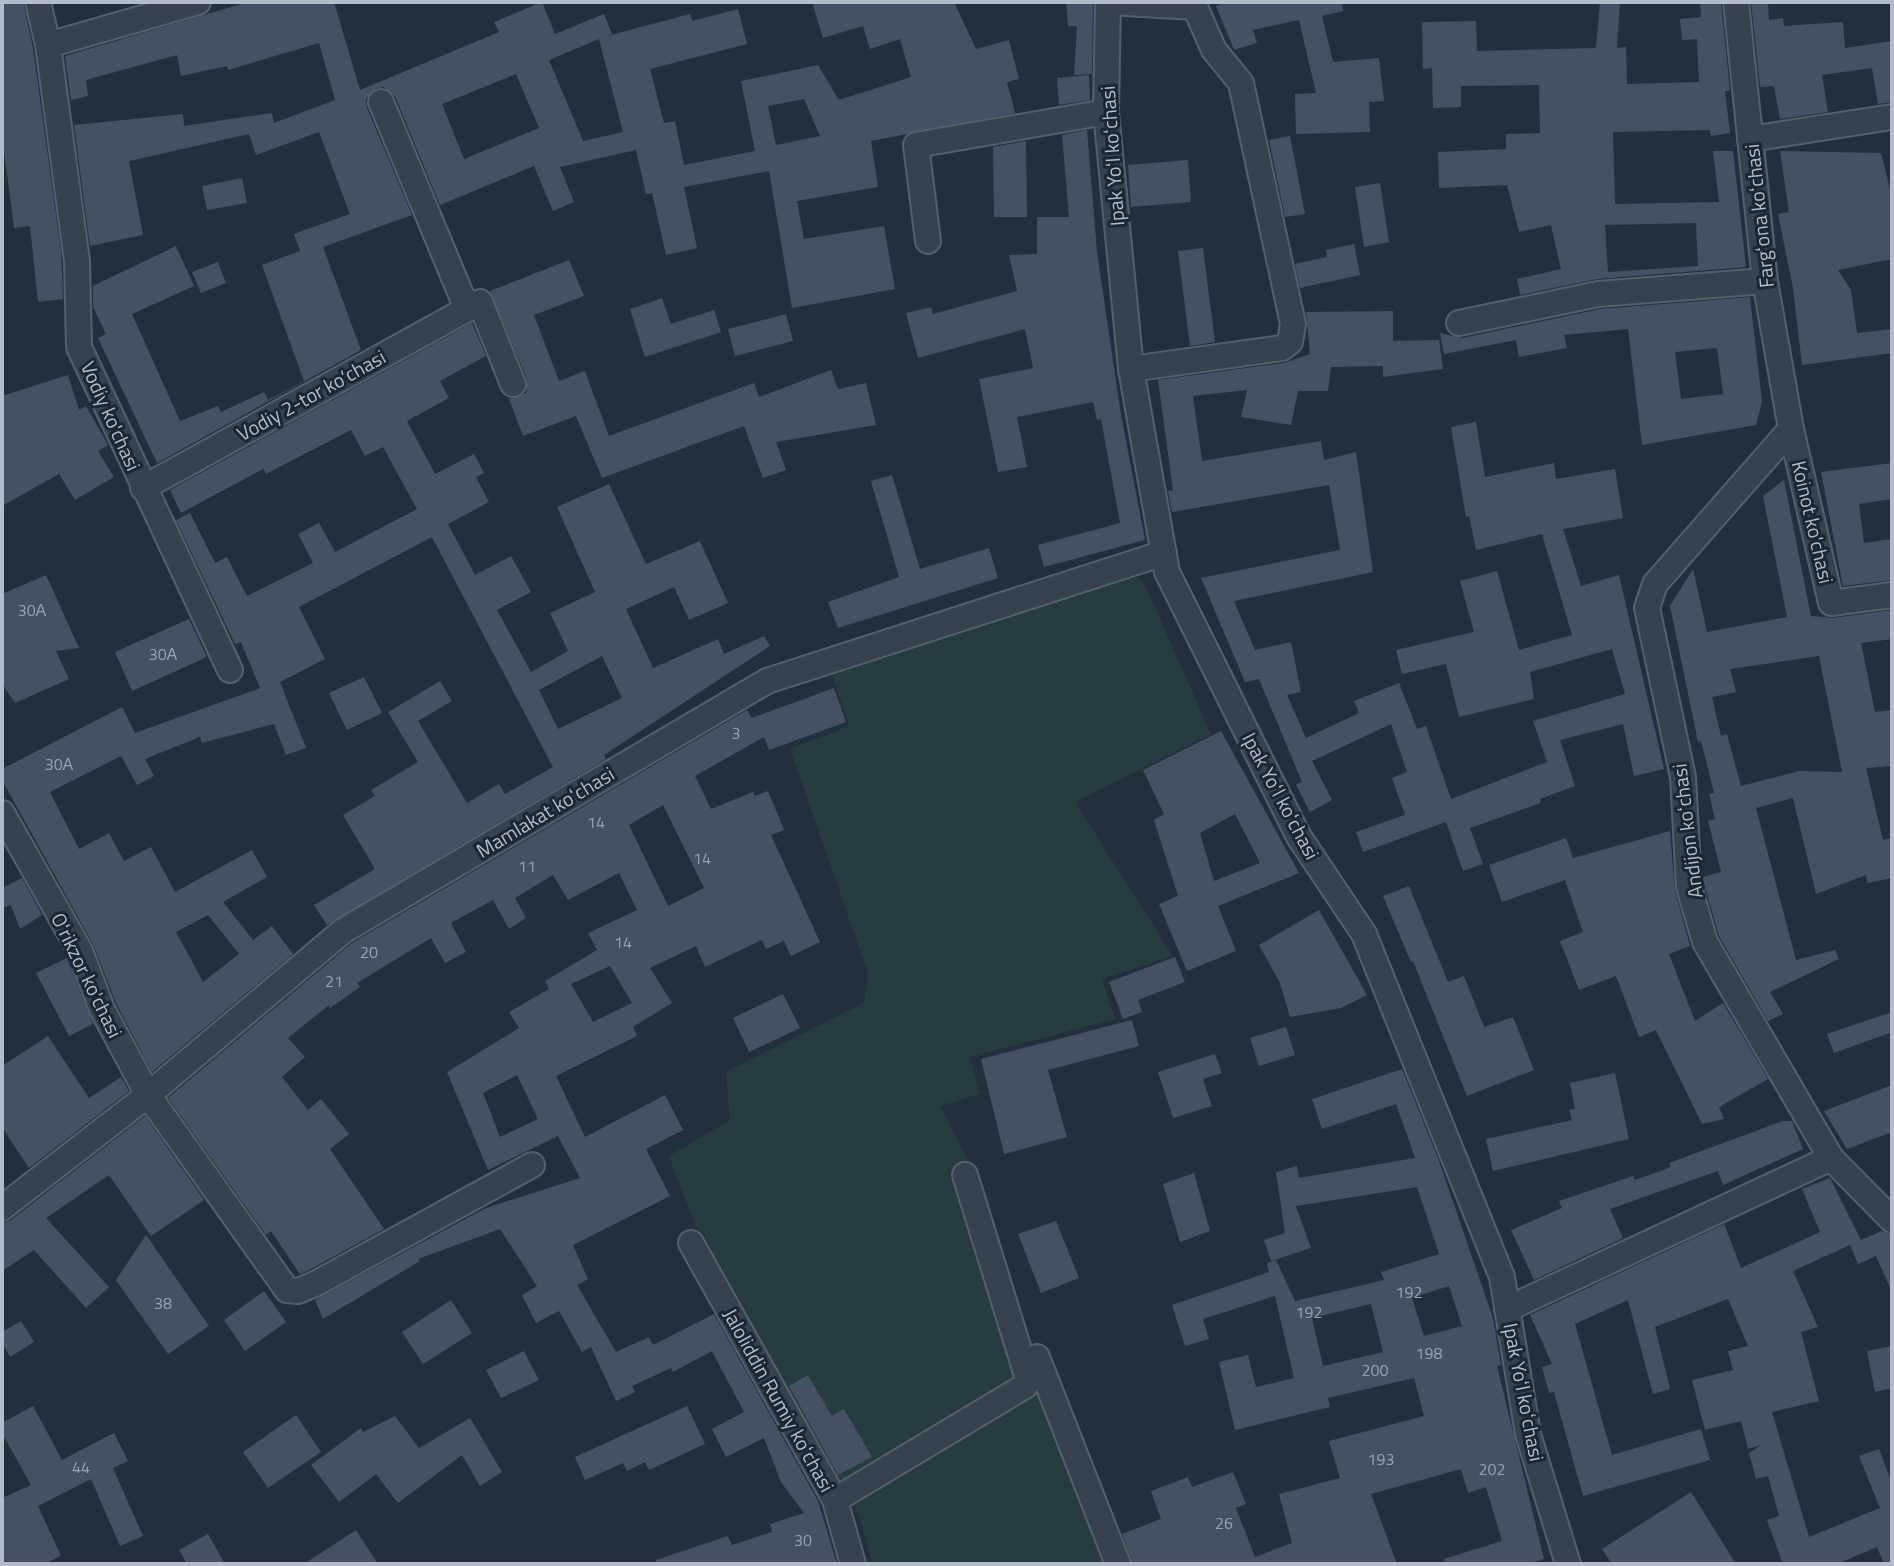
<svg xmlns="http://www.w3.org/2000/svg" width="1894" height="1566" font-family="'Titillium Web',sans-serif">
  <rect width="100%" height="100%" fill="#242f3e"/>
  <path fill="#263c3f" d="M1124,570L1144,582L1211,734L1075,802L1173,956L1102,979L1115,1019L970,1057L980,1094L940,1106L986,1195L1039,1389L1108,1564H872L859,1515L785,1384L710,1265L669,1156L730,1120L726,1072L864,1003L868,973L790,749L849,726L830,668Z"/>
  <g fill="#455162" fill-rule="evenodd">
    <path d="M2,2H23L33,48L61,251L63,299L38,302L30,226L14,228L2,136Z"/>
    <path d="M248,2H334L360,90L499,32L494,22L542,2L555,34L604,14L612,34L607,36L690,14L692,21L738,9L747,44L650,69L664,123L675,121L684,165L755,151L741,81L818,65L839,100L911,77L900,39L870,49L863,26L823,38L812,2H954L976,49L1009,40L1019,79L1007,82L1015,113L871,141L878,187L797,201L804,239L884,226L895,289L792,308L769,171L684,187L697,248L666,255L652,193L646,194L636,150L560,167L574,202L553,211L534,166L440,205L395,96L384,87L375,89L366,99L367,108L412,215L323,247L361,350L157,463L98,338L106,334L93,307V286L176,246L194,286L132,314L180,421L218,406L221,412L264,392L268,400L304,381L262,265L300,251L294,234L350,214L319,132L256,155L249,134L129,161L143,235L90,246L74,125L183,114L184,126L272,113L274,123L335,100L319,43L228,70L227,66L181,76L177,55L86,80L88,96L71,100L65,56ZM599,39L623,132L583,141L549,60ZM516,74L539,128L464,159L442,104ZM804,99L820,136L776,145L768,106Z"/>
    <path d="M1066,2H1093L1092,74L1074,75L1077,26H1068Z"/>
    <path d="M1228,2H1342L1343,11L1322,16L1333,62L1379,58L1384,101L1369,102L1370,132L1296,134L1295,94L1316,93L1299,20L1253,30L1257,43L1234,50L1216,6Z"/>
    <path d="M1600,2H1620L1617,48L1626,47L1627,84L1699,82L1697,39L1682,40L1680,19L1701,17L1700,2H1721L1730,91H1725L1730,133L1711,136L1710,130L1613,132L1615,204L1719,202L1713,151H1733L1746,267L1597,279L1520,295L1517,279L1561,269L1551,225L1519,232L1507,185L1439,188L1438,152L1506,149V134L1540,133L1539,85L1461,86V107L1433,108L1432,68L1423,69L1422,22L1476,21L1477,51L1596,48ZM1696,223L1698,266L1608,272L1605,225Z"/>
    <path d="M1751,2H1768L1769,20L1783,18L1784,26L1843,22L1845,48L1892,41V102L1878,104L1872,68L1822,75L1828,112L1780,119L1774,86L1760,87Z"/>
    <path d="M1089,75L1090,100L1059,105L1057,78Z"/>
    <path d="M1087,130L1097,252L1121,415L1145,540L1044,567L1038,545L1120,523L1101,419L1097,420L1093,402L1017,417L1027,467L998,472L979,379L1033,368L1025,329L918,358L906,313L931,307L933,314L1017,291L1009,255L1037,254V217H1069L1062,135Z"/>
    <path d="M1290,136L1305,214L1285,217L1269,140Z"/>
    <path d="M1026,141L1027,217H994L993,147Z"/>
    <path d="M1780,151L1881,153L1892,197V259L1838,270L1851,290L1857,333L1892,329V353L1802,365L1793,288L1778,214L1789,212Z"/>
    <path d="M1188,160L1191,202L1131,207L1128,165Z"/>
    <path d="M242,178L247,203L207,210L202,186Z"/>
    <path d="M1380,183L1389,242L1364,247L1355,187Z"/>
    <path d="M1354,244L1360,275L1300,288L1295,264L1327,257L1326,250Z"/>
    <path d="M1203,248L1215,342L1190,346L1178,251Z"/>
    <path d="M569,260L584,296L534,315L559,381L585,371L609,436L754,383L759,397L831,370L838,389L866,383L876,425L776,442L786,470L763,478L744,426L602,478L576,416L523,436L509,399L526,393L527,379L490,291Z"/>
    <path d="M218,262L226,283L201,293L192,272Z"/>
    <path d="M1750,297L1762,402L1756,425L1642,445L1628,329L1564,335L1567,348L1519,357L1516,340L1444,354L1440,333L1462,338L1600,309ZM1717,348L1723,394L1681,399L1675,352Z"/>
    <path d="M662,298L671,324L714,310L721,332L645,357L630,309Z"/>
    <path d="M1393,311V341L1439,340L1443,369L1383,377V366L1331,367L1328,391H1298L1291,425L1241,417L1247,390L1193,396L1202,461L1321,441L1324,460L1356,452L1373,572L1234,601L1255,650L1291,642L1301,692L1287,695L1306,738L1359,713L1354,701L1399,683L1417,729L1426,726L1451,799L1547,762L1533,721L1625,694L1612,649L1530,672L1534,699L1459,717L1446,664L1402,674L1396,650L1474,632L1460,581L1497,571L1519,650L1572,635L1542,534L1476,550L1469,516L1466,517L1451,427L1476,422L1485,477L1554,463L1556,479L1615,469L1623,518L1563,529L1581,586L1619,575L1664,769L1634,776L1623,724L1560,740L1575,786L1540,799L1541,803L1470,828L1483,864L1463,871L1446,822L1363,852L1356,832L1405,815L1392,778L1407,772L1391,724L1312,761L1332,800L1310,812L1296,785L1302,782L1259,679L1245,682L1201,578L1340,550L1329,485L1172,512L1168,491L1173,490L1158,380L1284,363L1310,354L1306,312Z"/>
    <path d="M786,314L793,341L735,356L728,329Z"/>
    <path d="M472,323L486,356L440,381L449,398L407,421L435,474L474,454L484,473L476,477L489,502L448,524L475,575L511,556L531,592L497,610L531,672L568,651L550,613L595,592L557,507L609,484L646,564L700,541L728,603L689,620L674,587L626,609L653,668L718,639L724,654L764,636L770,646L604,755L606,759L327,925L314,905L375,869L343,815L375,796L371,790L418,762L388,712L440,681L452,701L418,721L467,803L499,784L505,794L553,767L432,537L299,607L325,659L280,682L306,748L286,755L274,724L202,743L200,737L145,759L154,776L137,785L121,756L50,792L79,849L109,833L124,861L151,847L175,892L252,850L267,877L223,902L253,940L272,926L293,954L152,1072L116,1003L93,944L2,780V769L122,707L135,733L260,688L241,642L235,644L176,520L190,513L215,563L227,557L247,596L313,563L298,534L319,523L335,552L417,509L383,447L365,456L351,430L266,474L263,469L181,513L170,490ZM602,656L622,698L558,729L539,690ZM208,915L239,954L203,982L176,932Z"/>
    <path d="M68,375L79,410L86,406L108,445L98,451L114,477L75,500L59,474L2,506V396Z"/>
    <path d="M1892,463V499L1859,504L1864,543L1892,539V580L1843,586L1821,472Z"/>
    <path d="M892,475L920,569L989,548L998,578L838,628L828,602L899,577L871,481Z"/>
    <path d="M1784,480L1811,616L1833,618L1892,610V639L1861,643L1875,712L1892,710V766L1866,768L1883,840L1892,838V878L1867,883L1866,875L1816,894L1793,798L1756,808L1796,960L1835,950L1839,959L1770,992L1783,1014L1768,1021L1719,936L1704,884L1703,877L1721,872L1708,821L1715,819L1709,794L1714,793L1701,741L1698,742L1670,606L1693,569L1707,632L1787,617L1763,496ZM1819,656L1842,772L1799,771L1741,786L1727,734L1721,736L1712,697L1736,692L1730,669Z"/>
    <path d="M46,575L79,648L56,651L69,679L15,703L2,683V594Z"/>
    <path d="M189,619L207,657L132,691L115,652Z"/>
    <path d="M364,677L382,713L347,730L329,693Z"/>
    <path d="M834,688L846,722L769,750L764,737L695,776L711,809L753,792L755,796L768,791L784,830L771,835L820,942L791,956L784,941L766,949L762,940L705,967L696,946L650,968L672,1003L633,1027L637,1036L556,1076L585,1137L665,1095L683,1130L646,1149L670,1196L573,1245L588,1279L577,1285L616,1352L649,1337L653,1345L714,1314L818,1501L837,1564H656V1560L728,1536L732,1545L772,1532L770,1524L804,1513L781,1482L764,1438L726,1457L712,1429L744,1412L712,1351L673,1372L671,1368L632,1386L635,1392L616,1401L591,1347L582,1352L559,1311L536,1323L522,1295L537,1286L500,1229L418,1259L420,1261L323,1319L315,1300L486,1208L580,1178L558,1136L488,1170L447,1072L519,1028L509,1012L549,989L545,981L597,950L588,933L637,910L619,873L568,900L553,875L515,898L526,918L509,929L493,900L451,923L466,952L445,963L431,938L357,983L360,987L330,1008L329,1005L288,1038L305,1057L282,1077L308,1110L321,1099L349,1134L330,1149L384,1229L309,1270L300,1274L271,1231L266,1235L168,1098L352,943L747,710L752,718ZM663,805L704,888L668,906L629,825ZM610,966L632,1003L593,1022L571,984ZM517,1075L538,1119L500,1137L483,1093Z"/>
    <path d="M1221,731L1299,873L1218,906L1236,951L1187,971L1159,904L1178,896L1154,820L1164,814L1143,770ZM1235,814L1260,863L1214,881L1200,833Z"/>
    <path d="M1670,831L1675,891L1690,946L1669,954L1695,1021L1723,1003L1768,1079L1719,1107L1724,1119L1702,1124L1656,1030L1639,1037L1616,976L1579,990L1560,941L1583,932L1565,880L1502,902L1489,865L1566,838L1573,858Z"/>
    <path d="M22,878L42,915L20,929L11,905L2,908V888Z"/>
    <path d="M1409,886L1448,982L1464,976L1484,1027L1513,1017L1534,1070L1467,1096L1413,961L1411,962L1383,896Z"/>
    <path d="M1319,910L1367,995L1341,1008L1290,1017L1280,983L1259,945Z"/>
    <path d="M1175,957L1185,982L1138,1000L1142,1012L1123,1019L1109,982Z"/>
    <path d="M67,958L93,1024L69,1036L36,973Z"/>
    <path d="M783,994L800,1028L749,1052L733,1018Z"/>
    <path d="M1892,1012V1032L1834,1053L1827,1034Z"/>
    <path d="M1132,1020L1139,1046L1048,1070L1067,1137L1004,1154L981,1059Z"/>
    <path d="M1286,1027L1295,1055L1259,1066L1250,1038Z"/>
    <path d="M48,1036L89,1098L121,1077L129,1091L29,1168L2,1127V1066Z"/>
    <path d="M1215,1054L1222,1073L1203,1079L1212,1106L1173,1118L1158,1072Z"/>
    <path d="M1402,1069L1439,1161L1493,1318L1501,1365L1497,1366L1544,1559L1527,1564H1445L1444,1559L1502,1541L1486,1487L1468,1493L1461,1469L1371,1494L1397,1564H1133L1122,1534L1161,1519L1151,1491L1188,1477L1192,1487L1233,1472L1246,1504L1236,1508L1255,1557L1292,1543L1279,1494L1340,1478L1329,1441L1424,1416L1414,1378L1328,1398L1330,1407L1235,1430L1219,1362L1248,1355L1256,1387L1294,1378L1275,1296L1203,1319L1209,1339L1185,1346L1172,1305L1269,1272L1267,1263L1276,1260L1295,1301L1384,1280L1381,1272L1439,1254L1417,1187L1296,1206L1311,1248L1271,1261L1264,1240L1285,1233L1276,1172L1297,1166L1299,1178L1415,1158L1396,1104L1322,1129L1312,1099ZM1449,1286L1462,1326L1424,1336L1412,1298ZM1371,1304L1383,1352L1323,1366L1312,1318Z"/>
    <path d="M1615,1073L1629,1139L1493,1171L1486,1139L1572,1120L1569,1110L1575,1109L1570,1083Z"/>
    <path d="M1892,1085V1132L1847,1149L1824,1111Z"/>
    <path d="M145,1116L204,1200L151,1236L109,1175L46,1218L109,1287L86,1308L34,1250L2,1271V1223L11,1220Z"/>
    <path d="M1783,1121H1792L1803,1149L1723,1185L1718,1171L1610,1209L1623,1238L1534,1280L1511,1230L1562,1208L1559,1201L1633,1176L1635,1180L1671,1167L1669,1163Z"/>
    <path d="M1194,1173L1210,1231L1180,1242L1163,1184Z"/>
    <path d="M1830,1178L1861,1240L1882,1231L1892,1235V1292L1876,1256L1858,1264L1850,1245L1793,1271L1818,1327L1801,1332L1819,1401L1772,1412L1809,1537L1880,1508L1859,1456L1879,1449L1892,1483V1564H1884L1877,1547L1837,1564H1783L1767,1520L1779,1516L1768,1476L1756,1479L1749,1453L1761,1445L1748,1449L1741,1421L1705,1430L1692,1380L1733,1370L1728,1351L1748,1346L1728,1299L1655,1327L1670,1389L1653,1394L1628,1300L1575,1324L1612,1455L1701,1429L1710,1460L1583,1496L1554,1392L1549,1393L1542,1367L1552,1364L1530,1315L1724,1224L1741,1268L1820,1232L1802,1189Z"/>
    <path d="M1056,1221L1079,1278L1041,1293L1018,1234Z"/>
    <path d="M146,1235L209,1326L168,1354L116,1280Z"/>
    <path d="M264,1291L286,1322L245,1351L224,1320Z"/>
    <path d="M451,1300L472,1333L423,1364L402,1332Z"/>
    <path d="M21,1321L34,1342L10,1357L2,1343V1332Z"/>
    <path d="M1892,1346V1388L1875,1392L1867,1351Z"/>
    <path d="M524,1351L539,1380L501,1398L486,1370Z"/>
    <path d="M808,1375L832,1416L844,1409L872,1457L838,1475L789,1386Z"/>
    <path d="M33,1406L62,1460L114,1433L128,1461L113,1468L143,1536L120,1546L91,1479L38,1506L61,1556L44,1564H2V1498L31,1485L2,1433V1423Z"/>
    <path d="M687,1406L705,1444L649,1470L645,1462L627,1471L623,1463L585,1480L575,1457Z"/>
    <path d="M296,1415L321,1452L268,1488L243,1452Z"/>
    <path d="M395,1416L419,1448L470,1418L502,1472L480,1486L462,1455L398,1503L376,1474L339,1502L311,1465L361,1428L363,1432Z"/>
    <path d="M1691,1492L1736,1564H1612L1602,1549Z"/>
    <path d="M356,1530L378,1564H304Z"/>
    <path d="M208,1534L225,1564H187L179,1550Z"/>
  </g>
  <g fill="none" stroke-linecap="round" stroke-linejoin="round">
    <g stroke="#565f6c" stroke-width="28">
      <g id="minor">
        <path d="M38,2L48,45L77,261L79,347L230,670"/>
        <path d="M1108,2L1106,112L1131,369L1167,572L1299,837L1364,934L1502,1277L1528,1434L1568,1564"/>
        <path d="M1108,2L1195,7L1214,50L1241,83L1293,324L1290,342L1282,348L1131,369"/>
        <path d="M1736,2L1765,281L1791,429L1831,603L1892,595"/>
        <path d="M48,45L198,2"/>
        <path d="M381,102L467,309"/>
        <path d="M1750,139L1892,117"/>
        <path d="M928,241L916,145L1106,112"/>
        <path d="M1459,323L1598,294L1765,281"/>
        <path d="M1791,429L1655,584L1647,608L1683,777L1689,887L1705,942L1831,1158L1892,1220"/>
        <path d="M143,488L480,302L513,384"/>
        <path d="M2,813L80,951L102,1009L148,1095L287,1290L298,1291L315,1284L532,1165"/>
        <path d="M2,1208L148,1095L343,931L767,681L1164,553"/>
        <path d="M691,1243L835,1500L853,1564"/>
        <path d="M1507,1309L1831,1158"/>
        <path d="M1037,1357L1118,1564"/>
        <path d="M835,1500L1025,1386L1028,1379L965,1175"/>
      </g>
    </g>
    <use href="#minor" stroke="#38414e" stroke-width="24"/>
  </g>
  <g text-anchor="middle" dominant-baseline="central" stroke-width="6" stroke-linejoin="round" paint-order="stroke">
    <g font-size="16" fill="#98a1af">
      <text x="32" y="610">30А</text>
      <text x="163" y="654">30А</text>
      <text x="736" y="733">3</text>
      <text x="59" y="764">30А</text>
      <text x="596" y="822">14</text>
      <text x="702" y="858">14</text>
      <text x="527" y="866">11</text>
      <text x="623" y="942">14</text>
      <text x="369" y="952">20</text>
      <text x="334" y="981">21</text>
      <text x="1409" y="1292">192</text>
      <text x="163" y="1303">38</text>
      <text x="1309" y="1312">192</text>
      <text x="1429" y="1353">198</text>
      <text x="1375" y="1370">200</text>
      <text x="1381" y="1459">193</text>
      <text x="81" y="1467">44</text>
      <text x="1492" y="1469">202</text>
      <text x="1224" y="1523">26</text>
      <text x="803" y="1540">30</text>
    </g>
    <g font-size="20" fill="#b4bcc9" stroke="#1d2633">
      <text transform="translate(1112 156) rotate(-94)">Ipak Yoʻl koʻchasi</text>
      <text transform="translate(1759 216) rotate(-96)">Fargʻona koʻchasi</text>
      <text transform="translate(311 395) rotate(-29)">Vodiy 2-tor ko‘chasi</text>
      <text transform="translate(111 416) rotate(66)">Vodiy ko'chasi</text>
      <text transform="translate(1813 522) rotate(77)">Koinot ko'chasi</text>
      <text transform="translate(1281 796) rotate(62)">Ipak Yoʻl koʻchasi</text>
      <text transform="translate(545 812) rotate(-31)">Mamlakat koʻchasi</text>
      <text transform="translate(1687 831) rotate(-97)">Andijon koʻchasi</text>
      <text transform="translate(87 975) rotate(64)">Oʻrikzor ko'chasi</text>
      <text transform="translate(1524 1392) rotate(79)">Ipak Yoʻl koʻchasi</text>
      <text transform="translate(779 1400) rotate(61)">Jaloliddin Rumiy koʻchasi</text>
    </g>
  </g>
  <rect width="1894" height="1566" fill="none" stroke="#b4bcc9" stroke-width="8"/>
</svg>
